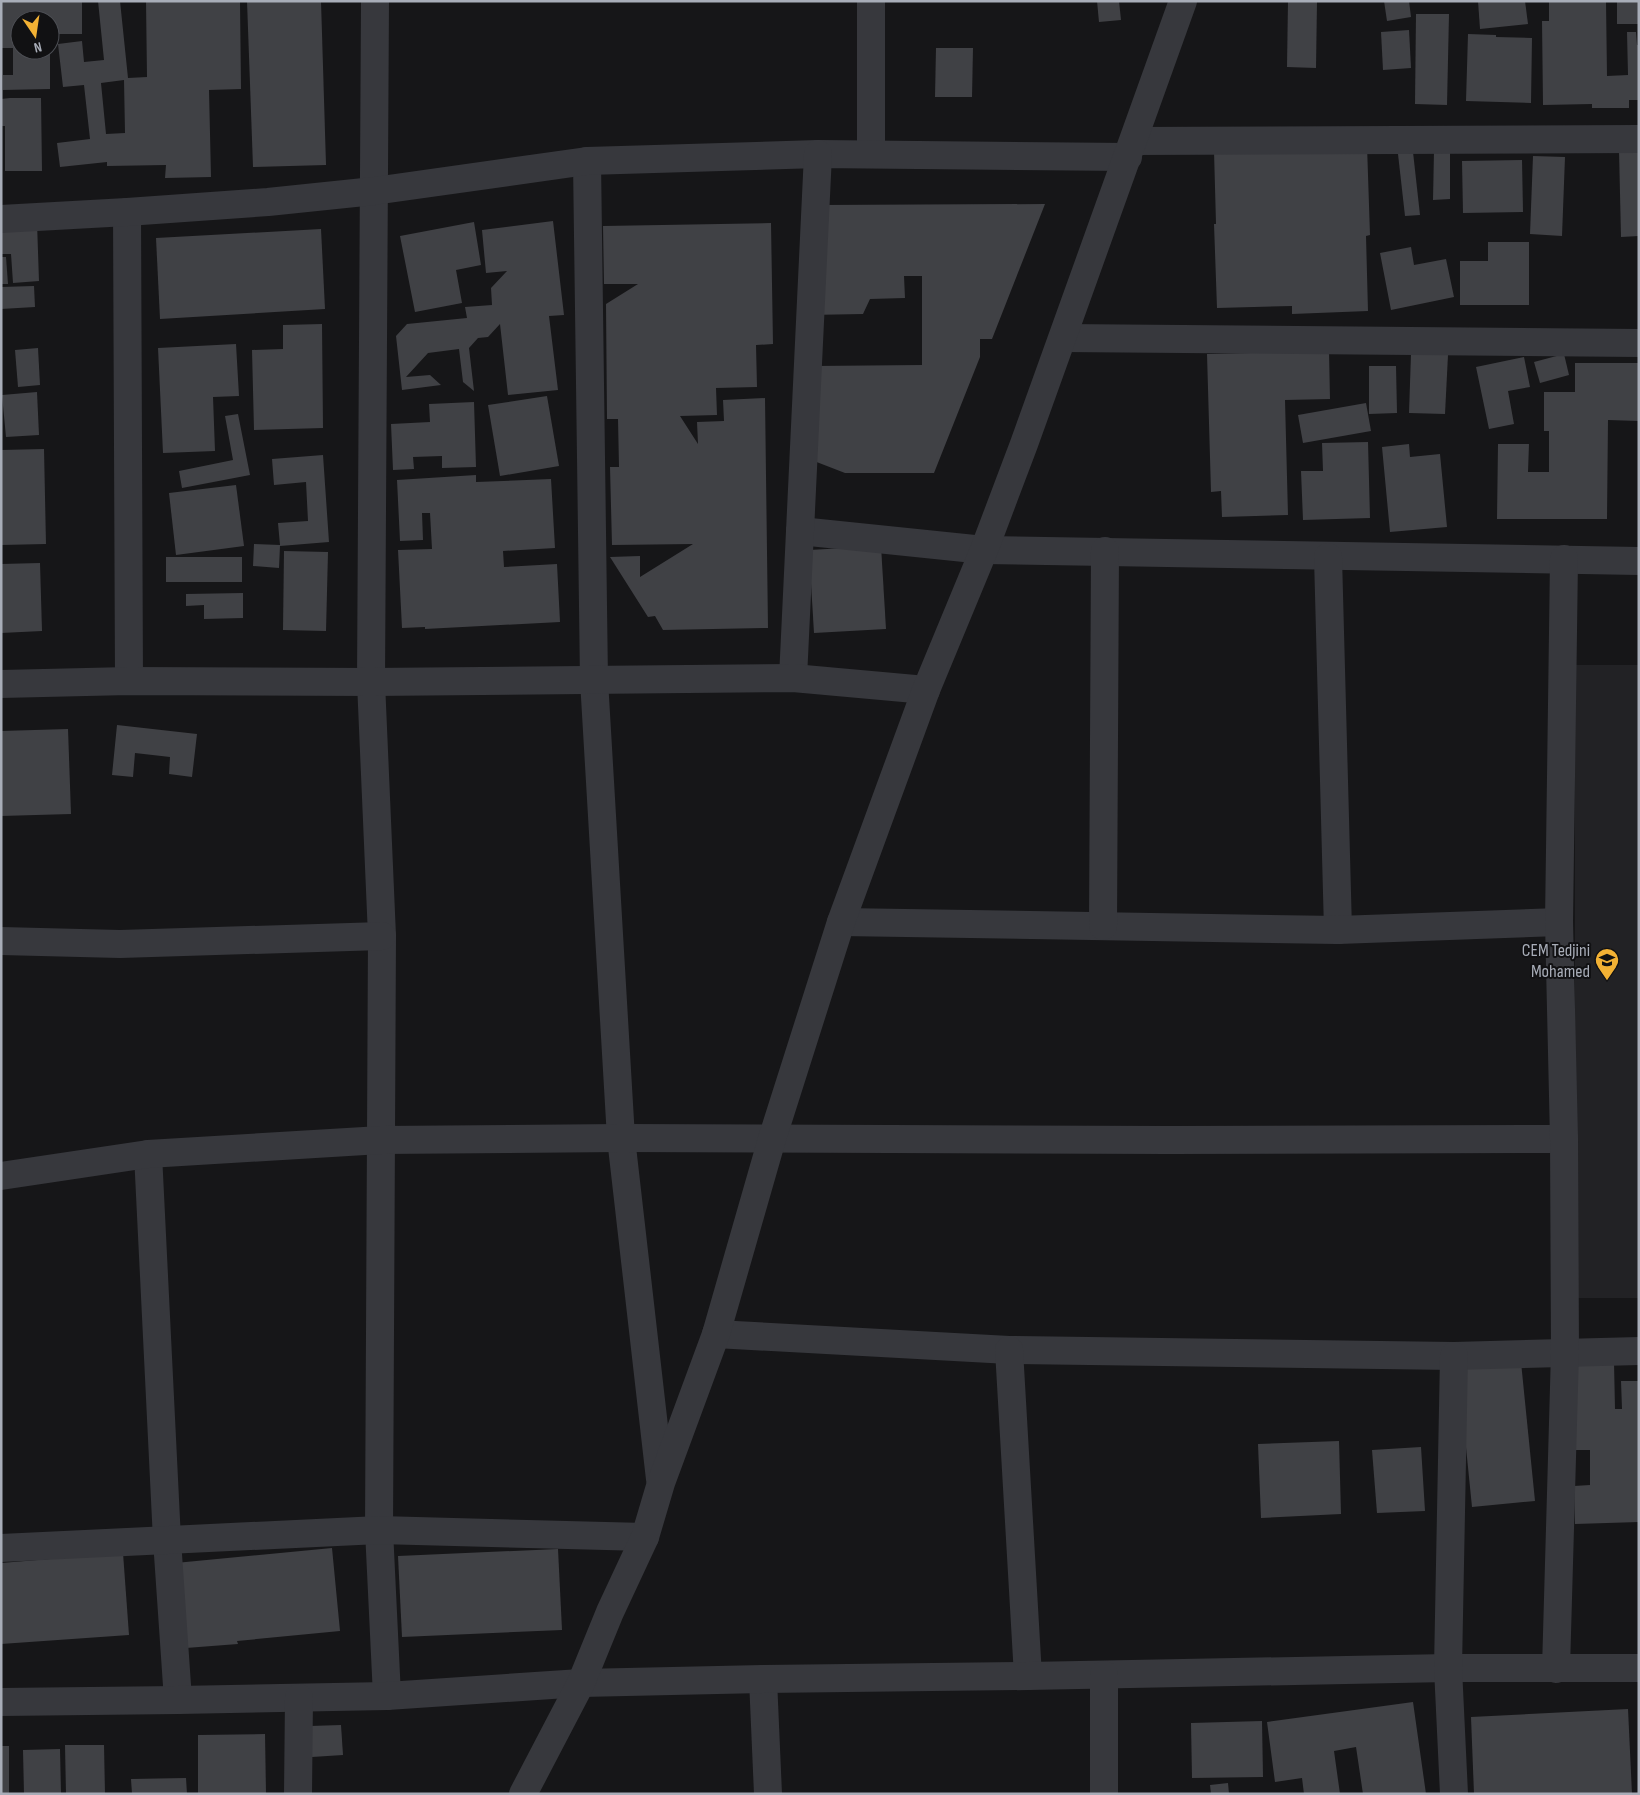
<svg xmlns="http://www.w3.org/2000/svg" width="1640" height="1795" font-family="'Sofia Sans Condensed',sans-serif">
  <rect width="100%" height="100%" fill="#161618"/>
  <rect fill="#222225" x="1575" y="665" width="64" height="633"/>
  <g fill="#404145" fill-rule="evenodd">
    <path d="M1,1H82V34H50V20H20V50H50V89L3,90V75H13V48H1Z"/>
    <path d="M98,1H120L128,78L147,77L146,1H240L241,89L209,90L211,177L165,178L166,165L107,166V162L60,167L57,143L90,139L84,85L63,87L58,44L82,41L84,62L104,60ZM124,80L125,133L106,134L101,83Z"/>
    <path d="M247,1H321L326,165L253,167Z"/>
    <path d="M1097,1H1119L1121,20L1099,22Z"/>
    <path d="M1288,1H1317L1316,68L1287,67Z"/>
    <path d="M1384,1H1409L1411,17L1387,21Z"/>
    <path d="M1478,1H1525L1528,24L1480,29Z"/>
    <path d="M1549,1H1606L1607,76L1628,75L1627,32H1636L1637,45H1639V100H1629V108H1592V104L1543,105L1542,21H1549Z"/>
    <rect x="1617" y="1" width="22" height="23"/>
    <path d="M1416,14H1449L1447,105L1415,104Z"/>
    <path d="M1409,30L1411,68L1383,70L1381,32Z"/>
    <path d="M1468,34L1496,35V37L1532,38L1531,103L1466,101Z"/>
    <path d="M936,48H973L972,97H935Z"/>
    <path d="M10,98H41L42,171H5V126H1V99Z"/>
    <path d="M1367,145L1370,235L1366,236L1368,311L1292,314V306L1217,308L1214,224H1216L1214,151Z"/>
    <path d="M1639,149V236L1621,237L1619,150Z"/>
    <path d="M1434,151L1450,152V199L1433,200Z"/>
    <path d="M1413,152L1420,215L1405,216L1398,154Z"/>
    <path d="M1533,156L1565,157L1562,236L1530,234Z"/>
    <path d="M1522,160L1523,212L1463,213L1462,161Z"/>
    <path d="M1045,204L992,339H980V357L934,473H845L814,461L813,366L922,365V276H904L905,298L870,299L863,314L809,315L819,205Z"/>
    <path d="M553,221L564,315L549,316L558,390L508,395L500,324L488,337L478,338L469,348L474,391L463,382L459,349L428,353L406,377L430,375L441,385L402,390L396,336L407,324L467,318L465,307L492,305L491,288L507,271L486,273L482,230Z"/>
    <path d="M37,222L39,281L13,283L11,254H1V223Z"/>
    <path d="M474,222L481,265L456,270L462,303L415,312L400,236Z"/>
    <path d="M771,223L773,344L756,345L757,387L716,388L717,415L680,416L698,444L697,422L724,421L723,400L765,398L768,628L663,630L655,616L648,617L610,557L640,556V577L693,544L612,545L610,467H619L618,419H607L606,304L638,284H604L603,226Z"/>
    <path d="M321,229L325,309L160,319L156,238Z"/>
    <path d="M1488,242H1529V305H1460V261H1488Z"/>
    <path d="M1411,247L1414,265L1446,259L1454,297L1391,310L1380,253Z"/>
    <path d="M1,257H6L8,284H1Z"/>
    <path d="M34,286L35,307L1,309V287Z"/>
    <path d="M322,324L323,428L254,430L252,350L283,349V325Z"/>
    <path d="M236,344L239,396L213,397L215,451L163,453L158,348Z"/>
    <path d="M38,348L40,385L18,387L15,350Z"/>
    <path d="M1329,351L1330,399L1285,400L1288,515L1222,517L1221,491L1211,492L1207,354Z"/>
    <path d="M1411,354L1448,355L1445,414L1409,413Z"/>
    <path d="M1564,354L1569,375L1540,383L1534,362Z"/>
    <path d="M1524,357L1530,387L1508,391L1514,424L1489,429L1476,367Z"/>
    <path d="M1575,363H1639V421L1608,420L1607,519H1497L1498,444H1529L1528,472H1549V431H1544V392H1575Z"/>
    <path d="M1369,366H1396L1397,413L1369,414Z"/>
    <path d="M37,392L39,435L6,437L2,395Z"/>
    <path d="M547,396L559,466L500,476L488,405Z"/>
    <path d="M474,402L476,467L442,468V456L413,457L414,469L393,470L391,424L430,422L429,404Z"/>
    <path d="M1366,403L1371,431L1303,443L1298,415Z"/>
    <path d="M238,414L250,475L182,488L179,471L233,460L225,416Z"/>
    <path d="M1368,442L1370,518L1303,520L1301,471H1323L1322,443Z"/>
    <path d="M1409,444L1410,457L1440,454L1447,527L1390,532L1382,447Z"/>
    <path d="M44,449L46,544L1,545V450Z"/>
    <path d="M323,455L329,542L280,546L279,568L253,566L254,544L280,545L278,523L308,521L306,482L274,485L272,459Z"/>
    <path d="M476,475V482L551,479L555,548L503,551L504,567L557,564L560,622L425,629V627L402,628L398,550L432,549L430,513H422L423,540L400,541L397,480Z"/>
    <path d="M236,485L244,546L176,555L169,493Z"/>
    <path d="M881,546L886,629L814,633L809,550Z"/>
    <path d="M284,551L328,552L326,631L283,630Z"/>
    <rect x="166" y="557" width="76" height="25"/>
    <path d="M40,563L42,631L1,633V564Z"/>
    <path d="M243,593V618L204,619V605L186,606V594Z"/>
    <path d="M117,725L197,734L192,777L169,774L170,757L135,753L133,777L112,775Z"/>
    <path d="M68,729L71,814L1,816V731Z"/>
    <path d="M1521,1362L1535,1501L1472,1507L1458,1368Z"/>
    <path d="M1614,1362L1615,1409H1622L1621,1381H1639V1522L1575,1524L1574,1486L1590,1485V1450H1576L1573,1363Z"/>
    <path d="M1339,1441L1341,1514L1261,1518L1258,1444Z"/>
    <path d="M1421,1447L1425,1511L1377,1513L1372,1450Z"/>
    <path d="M332,1548L340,1631L237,1641L238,1644L173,1649L165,1564Z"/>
    <path d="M558,1549L562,1630L402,1637L398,1556Z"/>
    <path d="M123,1553L129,1635L1,1644V1563Z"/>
    <path d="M1413,1702L1426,1794H1363L1356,1747L1334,1751L1340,1794H1304L1302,1778L1275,1782L1267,1722Z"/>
    <path d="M1628,1709L1632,1794H1474L1471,1717Z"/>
    <path d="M1262,1721L1263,1777L1192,1778L1191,1723Z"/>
    <path d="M341,1725L343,1755L312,1757L310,1726Z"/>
    <path d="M265,1734L266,1794H198V1735Z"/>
    <path d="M65,1745H104L105,1794H66Z"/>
    <rect x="1" y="1746" width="8" height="48"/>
    <path d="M60,1749L61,1794H24L23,1750Z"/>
    <path d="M186,1778L187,1794H132L131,1779Z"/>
    <path d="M1228,1783L1229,1794H1211L1210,1785Z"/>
  </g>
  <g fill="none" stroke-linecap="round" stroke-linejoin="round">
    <g stroke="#37383d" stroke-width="28">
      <path d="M375,1L371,682L382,936L379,1530L387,1696"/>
      <path d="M871,1V154"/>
      <path d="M1134,141L1639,139"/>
      <path d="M587,161L594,680L621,1138L660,1479"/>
      <path d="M127,212L129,681"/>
      <path d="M1,219L127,212L268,202L374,191L587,161L818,154L1128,157"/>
      <path d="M1063,338L1639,343"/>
      <path d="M800,531L984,550L1639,561"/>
      <path d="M1328,557L1338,930"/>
      <path d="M793,678L818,154"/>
      <path d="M1,684L129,681L371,682L793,678L926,690"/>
      <path d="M841,922L1338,930L1559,922"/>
      <path d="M1103,926L1105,551"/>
      <path d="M1,941L120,944L382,936"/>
      <path d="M148,1154L167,1540L178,1700"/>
      <path d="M1,1176L148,1154L381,1140L621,1138L1169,1140L1564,1139"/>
      <path d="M716,1334L1009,1350L1454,1356L1639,1351"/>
      <path d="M1009,1350L1028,1676"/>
      <path d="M1,1548L379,1530L645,1537"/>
      <path d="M1556,1669L1565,1352L1564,1139L1559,922L1564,559"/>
      <path d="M763,1679L768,1794"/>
      <path d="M1,1702L178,1700L387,1696L581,1683L763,1679L1028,1676L1448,1668H1639"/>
      <path d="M298,1794L299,1698"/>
      <path d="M523,1794L581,1683L610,1612L645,1537L661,1483L716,1334L772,1139L841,922L926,690L984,550L1024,444L1183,1"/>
      <path d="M1104,1794V1675"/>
      <path d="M1454,1794L1448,1668L1454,1356"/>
    </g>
  </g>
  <defs>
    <g id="school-pin" transform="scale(1.25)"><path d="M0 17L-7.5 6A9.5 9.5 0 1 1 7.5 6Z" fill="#f2b134" stroke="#111113"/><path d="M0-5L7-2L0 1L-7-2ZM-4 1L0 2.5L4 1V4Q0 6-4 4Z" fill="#111"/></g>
  </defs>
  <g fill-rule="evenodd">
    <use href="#school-pin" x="1607" y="960"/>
  </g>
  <g text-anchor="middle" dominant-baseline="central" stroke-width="4" stroke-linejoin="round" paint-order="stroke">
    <g font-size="18" fill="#a8adb8" stroke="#111113" text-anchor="end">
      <text x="1590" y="950">CEM Tedjini<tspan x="1590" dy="21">Mohamed</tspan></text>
    </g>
  </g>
  <rect width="1640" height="1795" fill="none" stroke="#a8adb8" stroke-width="5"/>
  <g transform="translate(35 35) rotate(167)"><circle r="24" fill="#111113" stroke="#4d4f55"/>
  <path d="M0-4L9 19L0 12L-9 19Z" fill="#f2b134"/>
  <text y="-8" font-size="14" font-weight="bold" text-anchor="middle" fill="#a8adb8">N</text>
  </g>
</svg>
